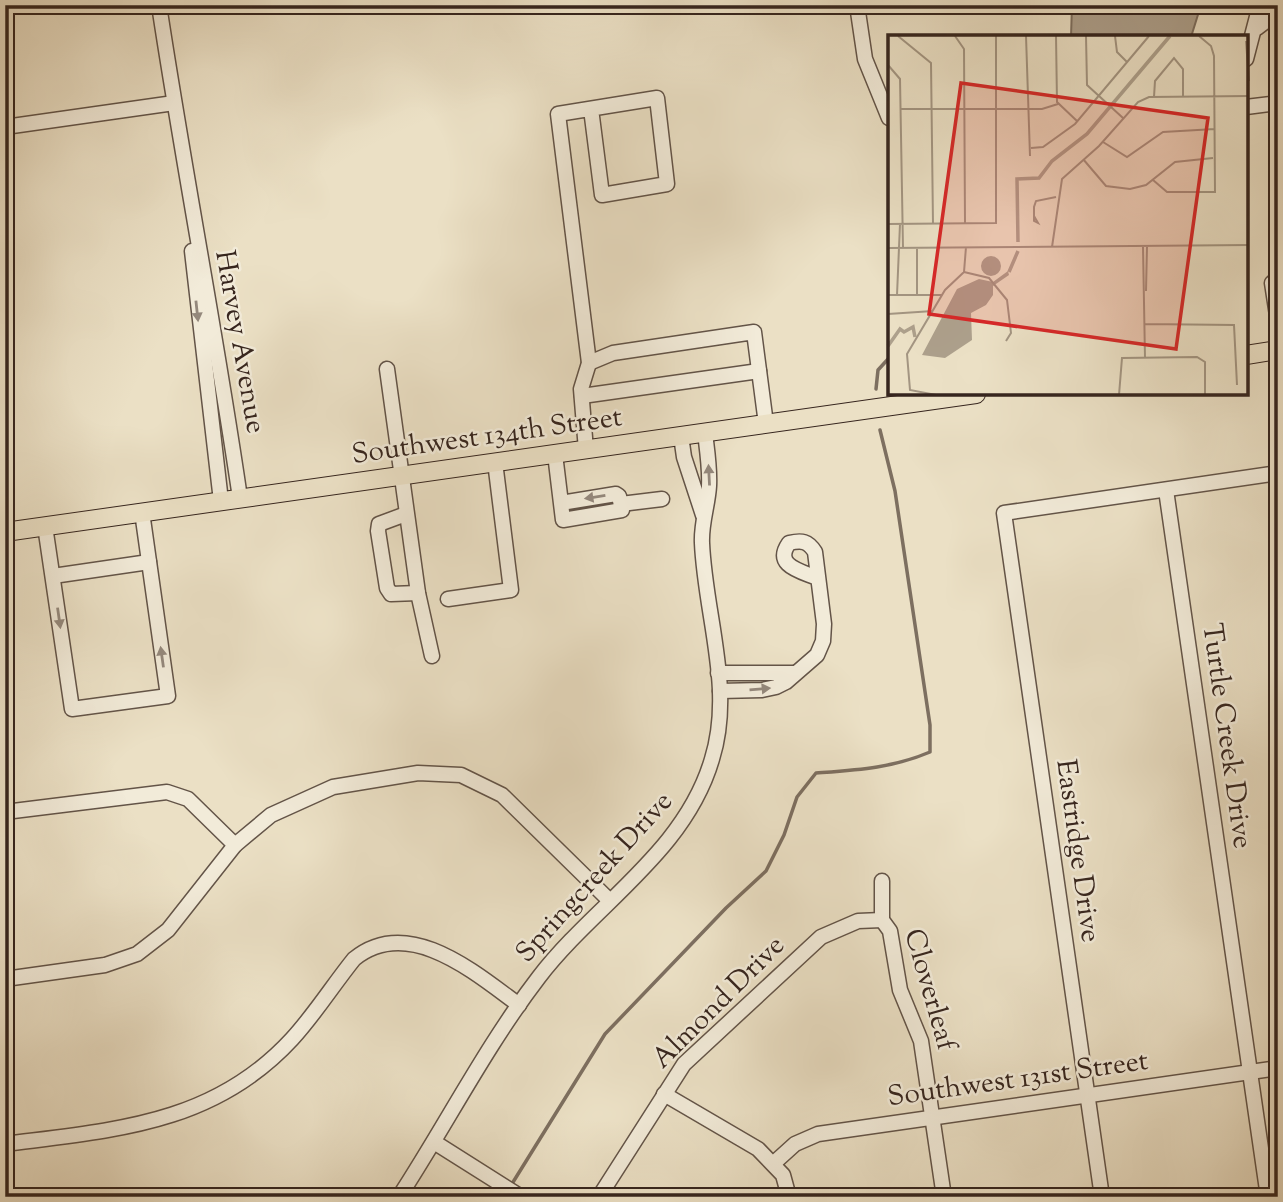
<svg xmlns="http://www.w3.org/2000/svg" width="1283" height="1202" font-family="'Sorts Mill Goudy',serif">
  <rect width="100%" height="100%" fill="#ebe0c5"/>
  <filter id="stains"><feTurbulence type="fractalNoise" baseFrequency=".00286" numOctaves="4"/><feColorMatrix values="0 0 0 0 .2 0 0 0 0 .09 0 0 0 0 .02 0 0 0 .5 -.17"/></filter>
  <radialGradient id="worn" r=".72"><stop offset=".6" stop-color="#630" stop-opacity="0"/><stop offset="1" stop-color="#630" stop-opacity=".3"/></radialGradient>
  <path fill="#ada08c" stroke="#7d6f60" stroke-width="2" d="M1072,5H1201L1191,37H1071Z"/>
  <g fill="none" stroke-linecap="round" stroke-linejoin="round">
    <g stroke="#7d6f60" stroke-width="3.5">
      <path d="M876,389L878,370L889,358"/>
      <path d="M510,1187L605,1034L726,908L766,871L784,835L797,797L816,773C856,770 893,768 930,752V725L895,491L880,430"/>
    </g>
    <g stroke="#635448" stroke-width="17">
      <g id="minor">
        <path d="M159,5C184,170 216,333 240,498"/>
        <path d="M857,5L865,59L889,118"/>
        <path d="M1257,28L1278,12"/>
        <path d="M1246,59L1260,5"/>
        <path d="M1246,107L1278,103"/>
        <path d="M5,127L174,103"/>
        <path d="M192,251L221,501"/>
        <path d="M1272,283L1278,322"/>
        <path d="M589,363L613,353L754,332L766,424"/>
        <path d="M387,369L418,593L432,656"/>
        <path d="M582,396L759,371"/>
        <path d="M681,436L684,457L703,515"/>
        <path d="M586,450L581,389L589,363L558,114L657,98L667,184L602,195L591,109"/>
        <path d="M555,454L563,520L622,510L619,496L616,494L561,503"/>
        <path d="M1166,490L1268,1197"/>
        <path d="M621,504L662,499"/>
        <path d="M406,514L379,524L378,531L387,588L391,594L418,593"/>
        <path d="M45,526L72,709L168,696L142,512"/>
        <path d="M53,576L149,562"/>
        <path d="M448,599L511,590L495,462"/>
        <path d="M718,673H794"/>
        <path d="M720,691L762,690L776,687L786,682L817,655L823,641L824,624L815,552C808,541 802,540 789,543C773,566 801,571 817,578"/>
        <path d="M5,812L167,792L188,799L235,845"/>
        <path d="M882,881V920L890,931L900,990L921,1041L944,1197"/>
        <path d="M5,979L105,965L137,954L168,930L235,845L271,815L333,787L418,773L461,775L502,795L609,900"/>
        <path d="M664,1094L758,1149L783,1175L789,1197"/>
        <path d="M434,1142L521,1197"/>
        <path d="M5,1144C113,1130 213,1125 292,1039C315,1014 333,985 354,959C408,915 474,972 519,1005"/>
        <path d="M774,1163L795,1144L818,1134L1278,1068"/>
        <path d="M399,1197C446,1125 486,1046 539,977C595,904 685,852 712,759C734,689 705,615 702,543C701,523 708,505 709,486C710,468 707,450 705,433"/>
        <path d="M599,1197L684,1064L821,937L858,921L882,920"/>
        <path d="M1102,1197L1004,513L1278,473"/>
      </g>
    </g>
    <g stroke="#36251e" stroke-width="20">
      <g id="major">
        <path d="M1246,355L1278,350"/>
        <path d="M5,532L976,394"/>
      </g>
    </g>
    <use href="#minor" stroke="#f2ebd9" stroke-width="14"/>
    <use href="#major" stroke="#ebe0c5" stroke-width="18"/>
  </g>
  <defs><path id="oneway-solid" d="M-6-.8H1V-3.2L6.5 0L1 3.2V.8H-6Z" transform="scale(1.75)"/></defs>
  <g fill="#94887c">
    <use href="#oneway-solid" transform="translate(197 311) rotate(84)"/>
    <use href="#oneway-solid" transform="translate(709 475) rotate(-93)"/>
    <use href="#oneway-solid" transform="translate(595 497) rotate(171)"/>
    <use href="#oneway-solid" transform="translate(59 618) rotate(82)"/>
    <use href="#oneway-solid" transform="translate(162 657) rotate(-98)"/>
    <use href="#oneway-solid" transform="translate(760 689) rotate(-5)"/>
  </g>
  <g text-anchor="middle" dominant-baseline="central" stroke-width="5" stroke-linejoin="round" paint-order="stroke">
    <g font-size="28" fill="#36251e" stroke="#f2ebd9">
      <text transform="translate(239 342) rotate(80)">Harvey Avenue</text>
      <text transform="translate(487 437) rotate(-8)">Southwest 134th Street</text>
      <text transform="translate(1226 736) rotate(82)">Turtle Creek Drive</text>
      <text transform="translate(1077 851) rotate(82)">Eastridge Drive</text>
      <text transform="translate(595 878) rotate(-48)">Springcreek Drive</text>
      <text transform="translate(929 990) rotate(74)">Cloverleaf</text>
      <text transform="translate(719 1003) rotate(-45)">Almond Drive</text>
      <text transform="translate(1018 1080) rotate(-8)">Southwest 131st Street</text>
    </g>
  </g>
  <g transform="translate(888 35)">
    <rect width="360" height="360" fill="#ebe0c5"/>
    <path d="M93 231a10 10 0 1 1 20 0a10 10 0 1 1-20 0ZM120,236L121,240L105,251V260L98,270L83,278L84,305L57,323L34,320L69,254L91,244L105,247Z" fill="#ada08c"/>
    <path fill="none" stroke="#ada08c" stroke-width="3.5" d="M130,207L129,144L151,143L164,126L199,99L282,1M121,237L130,216M0,311L12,294L16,297L25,292L27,302"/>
    <path fill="none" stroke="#a39582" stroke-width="2" d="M10,1L43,28L45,189M67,1L76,14L77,188M138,1L142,121M168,1L169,67L189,86M198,1L199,50L235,83M227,1L229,17L239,27M358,6L361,46M0,30L12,44L15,213M266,62L267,46L286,23L295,34V61M12,74H154L170,69M215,107L239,122L275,97L327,94M143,113L155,112L187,89L261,1M195,124L218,151L242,154L258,150L287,127L325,123M265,145L279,157H327L326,21L323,11L311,1M146,181L150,188L146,186V172L148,166L168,162M0,189L108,188V1M164,212L174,144L211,111L250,67L261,62L361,61M255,212L257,323M0,213L361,210M76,237L101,243L119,265L123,298L118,306M258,256L259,212M0,260H54M9,260L12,189M29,260V213M0,279L45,276M257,289L346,290L349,350M48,360L22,355L19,319L57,255L76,237L78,212M231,360L234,323L309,322L317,327V360"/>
    <path fill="#d62828" fill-opacity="0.15" stroke="#d62828" stroke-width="3.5" d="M73,48L320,83L288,314L41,279Z"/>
    <rect width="360" height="360" fill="none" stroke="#36251e" stroke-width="3.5"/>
  </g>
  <rect width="1283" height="1202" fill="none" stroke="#ebe0c5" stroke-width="28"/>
  <rect x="7" y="7" width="1269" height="1188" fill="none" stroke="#36251e" stroke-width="3.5"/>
  <rect x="14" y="14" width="1255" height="1174" fill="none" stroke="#36251e" stroke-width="2"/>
  <rect width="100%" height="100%" filter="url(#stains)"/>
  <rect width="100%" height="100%" fill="url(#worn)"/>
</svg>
